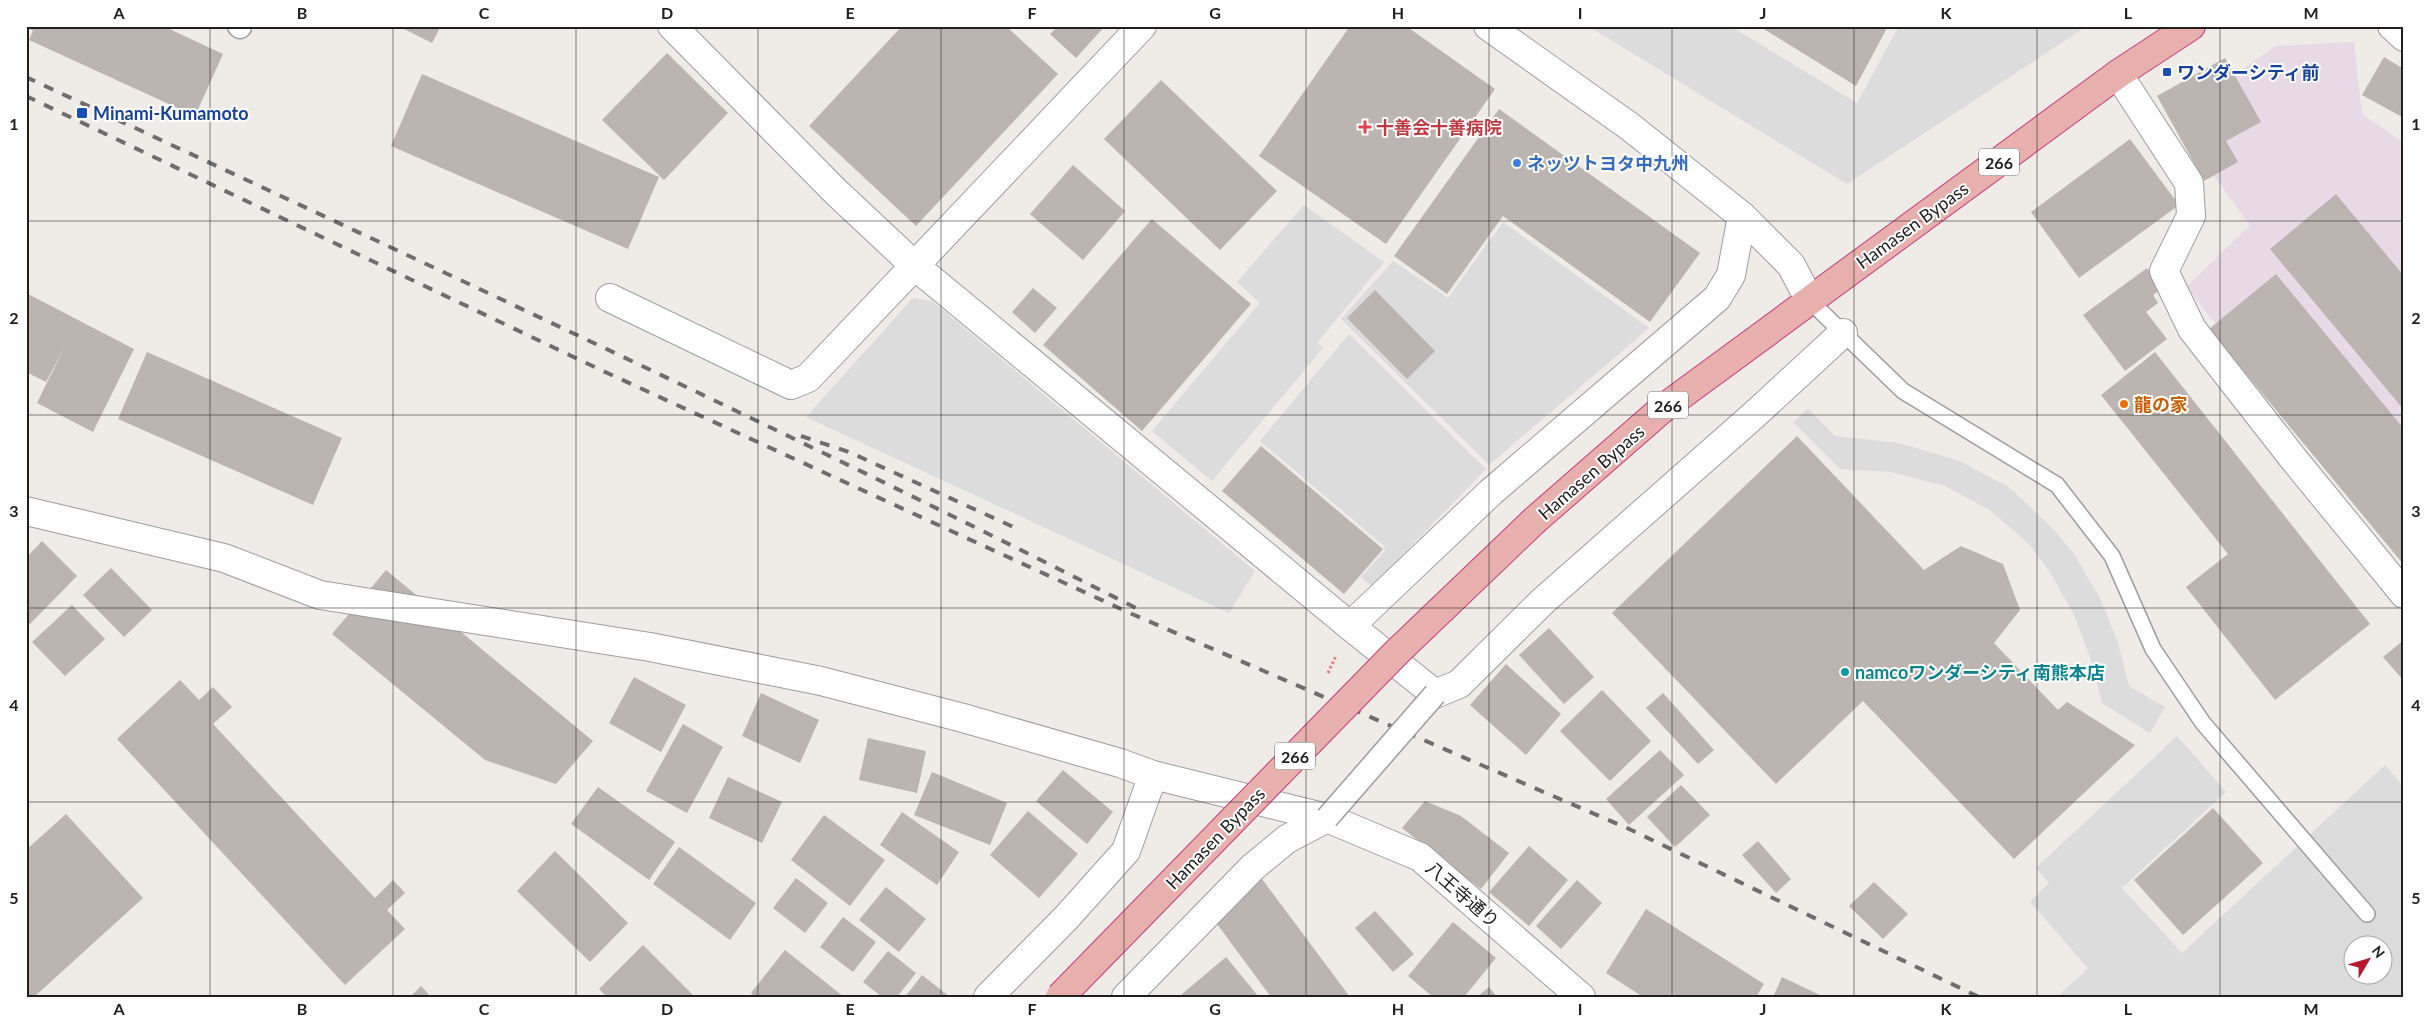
<svg xmlns="http://www.w3.org/2000/svg" width="2430" height="1023" font-family="Lato,'Noto Sans JP',sans-serif">
  <rect width="100%" height="100%" fill="#efebe7"/>
  <path fill="#e7dae6" d="M2354,42L2362,114L2404,143V559L2186,287L2250,225L2173,120L2275,46Z"/>
  <g fill="#dcdcdc" fill-rule="evenodd">
    <path d="M1588,26H1730L1857,103L1899,26H2087L1847,184Z"/>
    <path d="M1304,205L1384,262L1317,343L1323,348L1212,481L1152,431L1260,303L1237,282Z"/>
    <path d="M1503,222L1649,328L1489,465L1341,319L1393,261L1448,298Z"/>
    <path d="M913,298L932,301L1255,571L1229,613L806,417Z"/>
    <path d="M1349,334L1486,469L1372,586L1361,577L1385,551L1384,546L1260,441Z"/>
    <path d="M1808,409L1835,436L1899,443L1960,461L2010,488L2054,530L2074,554L2101,600L2118,643L2129,686L2165,707L2150,733L2102,703L2090,657L2074,615L2051,574L2030,545L1991,511L1945,486L1891,472L1840,469L1793,422Z"/>
    <path d="M2177,736L2226,792L2122,888L2182,953L2385,765L2404,787V997H2057L2088,968L2030,902L2049,883L2036,868ZM2352,946H2382V976H2352Z"/>
  </g>
  <g fill="#bcb4b0">
    <path d="M26,26H163L223,54L195,116L29,40L33,31Z"/>
    <path d="M398,26H441L432,43Z"/>
    <path d="M902,26H1006L1058,74L916,226L809,126Z"/>
    <path d="M1058,26H1105L1076,58L1050,34Z"/>
    <path d="M1350,26H1406L1495,89L1386,244L1259,156Z"/>
    <path d="M1759,26H1888L1856,86Z"/>
    <path d="M667,53L728,113L664,180L602,120Z"/>
    <path d="M2384,57L2404,69V118L2362,95Z"/>
    <path d="M2225,58L2261,122L2226,141L2238,162L2204,181L2157,96Z"/>
    <path d="M422,74L659,177L628,249L391,146Z"/>
    <path d="M1161,80L1277,191L1220,250L1104,139Z"/>
    <path d="M1499,109L1700,253L1650,322L1503,216L1447,294L1394,256Z"/>
    <path d="M2130,139L2179,205L2079,278L2031,212Z"/>
    <path d="M1073,165L1125,211L1083,260L1030,214Z"/>
    <path d="M2336,194L2404,276V410L2270,249Z"/>
    <path d="M1152,219L1251,304L1142,431L1043,345Z"/>
    <path d="M2147,268L2162,288L2153,295L2158,303L2146,312L2167,339L2125,371L2083,315Z"/>
    <path d="M2276,274L2404,429V565L2209,329Z"/>
    <path d="M1033,288L1057,308L1035,333L1012,312Z"/>
    <path d="M1375,290L1435,351L1407,379L1347,318Z"/>
    <path d="M26,293L134,349L93,432L37,403L65,346L46,382L26,372Z"/>
    <path d="M147,352L342,438L313,505L118,419Z"/>
    <path d="M2155,352L2370,624L2275,700L2186,587L2228,554L2101,395Z"/>
    <path d="M1797,436L1924,570L1961,546L2003,564L2020,610L1994,643L2058,710L2067,702L2135,745L2014,859L1863,701L1776,784L1612,613Z"/>
    <path d="M1261,446L1383,549L1344,594L1222,491Z"/>
    <path d="M42,541L77,576L26,628V558Z"/>
    <path d="M111,568L152,610L124,637L83,595Z"/>
    <path d="M386,570L593,741L556,784L485,760L332,634Z"/>
    <path d="M72,605L105,639L65,676L32,642Z"/>
    <path d="M1549,628L1594,677L1564,704L1519,655Z"/>
    <path d="M2404,640V681L2383,657Z"/>
    <path d="M1506,664L1561,714L1526,755L1470,705Z"/>
    <path d="M634,677L686,705L661,752L609,723Z"/>
    <path d="M180,680L199,700L213,687L232,707L213,724L375,898L393,880L405,893L387,910L405,929L345,985L117,739Z"/>
    <path d="M1602,690L1651,741L1610,781L1560,731Z"/>
    <path d="M761,693L819,720L800,763L742,736Z"/>
    <path d="M1663,693L1714,750L1698,764L1646,708Z"/>
    <path d="M683,724L723,747L687,813L646,791Z"/>
    <path d="M868,738L926,751L917,793L859,780Z"/>
    <path d="M1660,750L1684,775L1629,825L1606,799Z"/>
    <path d="M1063,770L1113,812L1087,844L1036,801Z"/>
    <path d="M932,772L1007,803L990,845L914,815Z"/>
    <path d="M728,777L782,802L762,843L709,818Z"/>
    <path d="M1681,785L1710,815L1675,847L1647,817Z"/>
    <path d="M598,787L675,842L649,880L571,824Z"/>
    <path d="M1425,801L1461,816L1509,853L1481,889L1402,828Z"/>
    <path d="M2213,808L2263,863L2183,935L2134,880Z"/>
    <path d="M1028,811L1078,854L1039,898L990,855Z"/>
    <path d="M902,812L959,852L937,885L880,845Z"/>
    <path d="M66,814L143,898L34,997H26V850Z"/>
    <path d="M824,815L885,860L850,906L791,860Z"/>
    <path d="M1758,841L1791,879L1776,893L1742,855Z"/>
    <path d="M1529,846L1568,880L1529,926L1489,892Z"/>
    <path d="M679,847L756,903L730,940L653,884Z"/>
    <path d="M555,851L628,923L590,962L517,891Z"/>
    <path d="M1253,867L1350,997H1271L1203,905Z"/>
    <path d="M796,878L828,903L805,933L773,908Z"/>
    <path d="M1577,880L1602,903L1561,949L1536,926Z"/>
    <path d="M1874,882L1908,914L1883,939L1849,906Z"/>
    <path d="M886,887L926,919L899,952L859,920Z"/>
    <path d="M1646,909L1764,984L1756,997H1643L1606,973Z"/>
    <path d="M1375,911L1414,954L1393,972L1355,928Z"/>
    <path d="M843,917L876,942L853,972L820,947Z"/>
    <path d="M1453,922L1496,958L1464,997H1433L1408,976Z"/>
    <path d="M643,945L695,997H607L599,989Z"/>
    <path d="M785,950L844,997H755L751,993Z"/>
    <path d="M888,951L916,973L897,997H882L863,982Z"/>
    <path d="M1226,957L1259,997H1184L1182,994Z"/>
    <path d="M922,975L950,997H905Z"/>
    <path d="M1782,977L1824,997H1773Z"/>
    <path d="M421,986L431,997H410Z"/>
    <path d="M1489,987L1497,997H1477Z"/>
  </g>
  <g fill="none" stroke-linecap="round" stroke-linejoin="round">
    <g stroke="#9d9d9d" stroke-width="18">
      <path id="service" d="M1810,301L1903,391L2057,485L2112,556L2153,649L2203,723L2367,914"/>
    </g>
    <g stroke="#9d9d9d" stroke-width="25">
      <path id="pedestrian" d="M239,26L240,27"/>
    </g>
    <g stroke="#9d9d9d" stroke-width="30">
      <g id="minor">
        <path d="M672,26L836,192L915,266L1350,626L1491,492L1717,298L1731,275L1742,216"/>
        <path d="M1488,26L1629,126L1742,216L1791,265L1810,301"/>
        <path d="M2392,26L2404,37"/>
        <path d="M2118,74L2189,183L2191,216L2164,271L2192,329L2292,457L2404,594"/>
        <path d="M610,298L791,385L808,378L1142,26"/>
        <path d="M26,511L224,558L320,595L650,647L821,681L963,718L1120,763L1153,775L1327,818L1420,857L1581,997"/>
        <path d="M1350,626L1435,694L1459,684L1543,601L1754,415L1843,333"/>
        <path d="M988,997L1066,918L1126,851L1153,775"/>
        <path d="M1126,997L1253,867L1287,839L1327,818"/>
      </g>
    </g>
    <g stroke="#c63b7d" stroke-width="30">
      <path id="trunk" d="M1535,520L1661,410L2118,74L2191,26"/>
    </g>
    <path stroke="#e97e81" stroke-width="3" stroke-dasharray="2.5 2.5" stroke-linecap="butt" d="M1328,673L1336,656"/>
    <use href="#service" stroke="#fff" stroke-width="15"/>
    <use href="#pedestrian" stroke="#fff" stroke-width="22"/>
    <use href="#minor" stroke="#fff" stroke-width="28"/>
    <use href="#trunk" stroke="#e7b0ac" stroke-width="28"/>
    <g stroke="#6e6e6e" stroke-width="4" stroke-dasharray="10 10" stroke-linecap="butt">
      <path d="M26,77C398,251 770,422 1136,608"/>
      <path d="M26,96L603,371L1132,614L1627,828L1979,997"/>
      <path d="M801,436L849,452L1020,530"/>
    </g>
    <g stroke="#9d9d9d" stroke-width="25" stroke-linecap="butt">
      <path id="pedestrian-bridge" d="M1327,818L1435,694"/>
    </g>
    <g stroke="#c63b7d" stroke-width="30" stroke-linecap="butt">
      <path id="trunk-bridge" d="M1060,997L1397,652L1535,520"/>
    </g>
    <use href="#pedestrian-bridge" stroke="#fff" stroke-width="22"/>
    <use href="#trunk-bridge" stroke="#e7b0ac" stroke-width="28"/>
  </g>
  <path fill="none" stroke="#202020" stroke-width="1" stroke-opacity="0.55" d="M210,26V997M393,26V997M576,26V997M758,26V997M941,26V997M1124,26V997M1306,26V997M1489,26V997M1672,26V997M1854,26V997M2037,26V997M2220,26V997M26,221H2404M26,415H2404M26,608H2404M26,802H2404"/>
  <g fill="#1a4fb4" stroke="#fff" stroke-width="2">
    <rect x="2162" y="67" width="10" height="10" rx="2.5"/>
    <rect x="76" y="107" width="12" height="12" rx="2.5"/>
  </g>
  <path fill="#e0444e" stroke="#fff" stroke-width="2" d="M1362.5 119.5h5v5h5v5h-5v5h-5v-5h-5v-5h5z"/>
  <circle fill="#3f7fe0" stroke="#fff" stroke-width="2" cx="1517" cy="163" r="5"/>
  <circle fill="#e8710a" stroke="#fff" stroke-width="2" cx="2124" cy="404" r="5"/>
  <circle fill="#0f9aa8" stroke="#fff" stroke-width="2" cx="1845" cy="672" r="5"/>
  <g text-anchor="middle" dominant-baseline="central" stroke-width="4" stroke-linejoin="round" paint-order="stroke">
    <g fill="#fff" stroke="#636363" stroke-width="1">
      <rect x="1979" y="148.5" width="40" height="27" rx="4"/>
      <rect x="1648" y="391.5" width="40" height="27" rx="4"/>
      <rect x="1275" y="742.5" width="40" height="27" rx="4"/>
    </g>
    <g font-size="16" font-weight="bold" fill="#202020">
      <text x="1999" y="162">266</text>
      <text x="1668" y="405">266</text>
      <text x="1295" y="756">266</text>
    </g>
    <g font-size="18" font-weight="bold" fill="#164399" stroke="#fff" text-anchor="start">
      <text x="2177" y="72">ワンダーシティ前</text>
      <text x="93" y="113">Minami-Kumamoto</text>
    </g>
    <g font-size="18" font-weight="bold" fill="#be3a42" stroke="#fff" text-anchor="start">
      <text x="1376" y="127">十善会十善病院</text>
    </g>
    <g font-size="18" font-weight="bold" fill="#366cbe" stroke="#fff" text-anchor="start">
      <text x="1527" y="163">ネッツトヨタ中九州</text>
    </g>
    <g font-size="18" fill="#202020" stroke="#fff">
      <text transform="translate(1912 225) rotate(-36)">Hamasen Bypass</text>
      <text transform="translate(1591 472) rotate(-41)">Hamasen Bypass</text>
      <text transform="translate(1215 838) rotate(-46)">Hamasen Bypass</text>
      <text transform="translate(1463 894) rotate(41)">八王寺通り</text>
    </g>
    <g font-size="18" font-weight="bold" fill="#c56008" stroke="#fff" text-anchor="start">
      <text x="2134" y="404">龍の家</text>
    </g>
    <g font-size="18" font-weight="bold" fill="#0d838f" stroke="#fff" text-anchor="start">
      <text x="1855" y="672">namcoワンダーシティ南熊本店</text>
    </g>
  </g>
  <rect width="2430" height="1023" fill="none" stroke="#ffffff" stroke-width="55"/>
  <g transform="translate(2368 960) rotate(52)"><circle r="24" fill="#ffffff" stroke="#a6a6a6"/>
  <path d="M0-4L9 19L0 12L-9 19Z" fill="#b7182e"/>
  <text y="-8" font-size="14" font-weight="bold" text-anchor="middle" fill="#202020">N</text>
  </g>
  <rect x="28" y="28" width="2374" height="968" fill="none" stroke="#202020" stroke-width="2"/>
  <g font-size="16" text-anchor="middle" font-weight="bold" fill="#202020">
    <text x="119" y="19">A</text>
    <text x="302" y="19">B</text>
    <text x="484" y="19">C</text>
    <text x="667" y="19">D</text>
    <text x="850" y="19">E</text>
    <text x="1032" y="19">F</text>
    <text x="1215" y="19">G</text>
    <text x="1398" y="19">H</text>
    <text x="1580" y="19">I</text>
    <text x="1763" y="19">J</text>
    <text x="1946" y="19">K</text>
    <text x="2128" y="19">L</text>
    <text x="2311" y="19">M</text>
    <text x="14" y="130">1</text>
    <text x="2416" y="130">1</text>
    <text x="14" y="324">2</text>
    <text x="2416" y="324">2</text>
    <text x="14" y="517">3</text>
    <text x="2416" y="517">3</text>
    <text x="14" y="711">4</text>
    <text x="2416" y="711">4</text>
    <text x="14" y="904">5</text>
    <text x="2416" y="904">5</text>
    <text x="119" y="1015">A</text>
    <text x="302" y="1015">B</text>
    <text x="484" y="1015">C</text>
    <text x="667" y="1015">D</text>
    <text x="850" y="1015">E</text>
    <text x="1032" y="1015">F</text>
    <text x="1215" y="1015">G</text>
    <text x="1398" y="1015">H</text>
    <text x="1580" y="1015">I</text>
    <text x="1763" y="1015">J</text>
    <text x="1946" y="1015">K</text>
    <text x="2128" y="1015">L</text>
    <text x="2311" y="1015">M</text>
  </g>
</svg>
